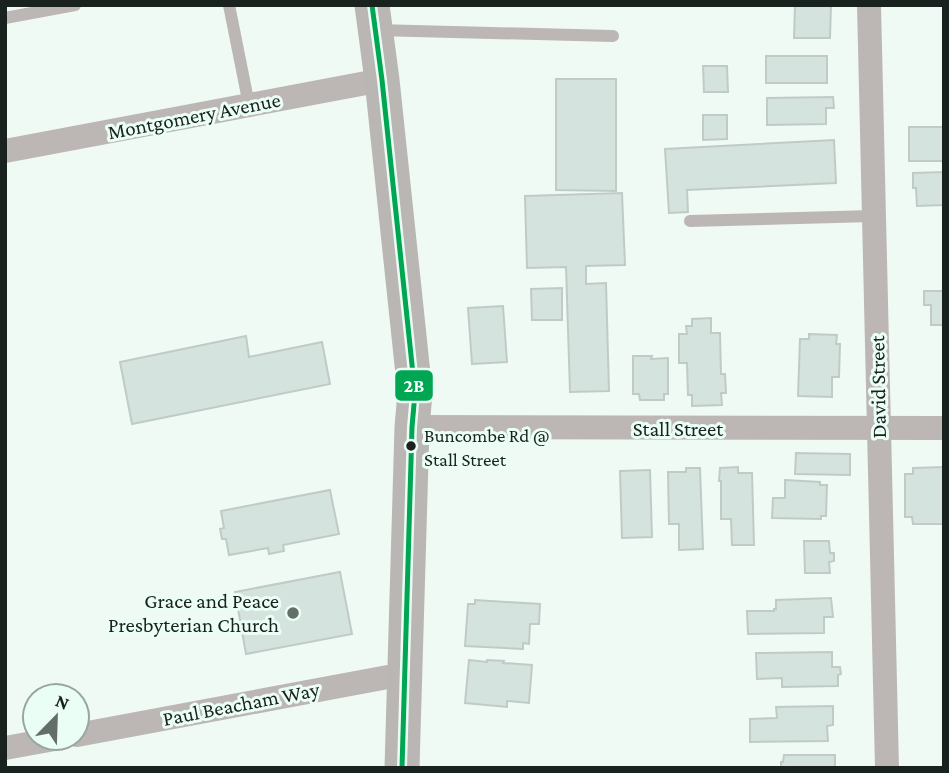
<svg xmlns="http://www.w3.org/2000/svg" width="949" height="773" font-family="'Crimson Pro',serif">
  <rect width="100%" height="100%" fill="#effaf5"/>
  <g fill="#d4e3dd" stroke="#c1cbc6" stroke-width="2">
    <path d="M795,5H831L830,38H794Z"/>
    <rect x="766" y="56" width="61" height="27"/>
    <path d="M703,66H727L728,92H704Z"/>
    <path d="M556,79H616V191L556,190Z"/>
    <path d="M833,97L834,108H826V124L767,125V98Z"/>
    <path d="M703,115H727V139L703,140Z"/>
    <rect x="909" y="127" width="35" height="34"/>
    <path d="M834,140L836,183L687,190L688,212L669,213L665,149Z"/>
    <path d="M944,172V205L917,206L916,188H913V173Z"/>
    <path d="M622,193L625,265L586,266V284L606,283L609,391L570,392L566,267L527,268L525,196Z"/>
    <path d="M562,288V320H532L531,289Z"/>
    <path d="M924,291H944V325H931V305H924Z"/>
    <path d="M503,306L507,362L472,364L468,308Z"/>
    <path d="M711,318V333H720L721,374H725L726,393H721L722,405L692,406V395H688L687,363H679V334H687L686,326H692V319Z"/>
    <path d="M809,334L837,335L836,344H840L839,377H832V397L798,396L800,339H809Z"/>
    <path d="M246,336L249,357L322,342L330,384L132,424L120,362Z"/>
    <path d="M633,356H652L651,359L668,358V394H664V400H640L639,394H633Z"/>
    <path d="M796,453L850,454V475L795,474Z"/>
    <path d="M738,467V473H752L754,545H732L731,519H721V481H719L720,468Z"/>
    <path d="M944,467V524H913L912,517H905V474H913V468Z"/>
    <path d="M686,468H700L703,549L679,550V524H669L668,472H686Z"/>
    <path d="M650,470L652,537L622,538L620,471Z"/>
    <path d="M785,480L820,482V485H827L826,516H821V519L772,518L773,498H785Z"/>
    <path d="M330,490L339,534L283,545L284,551L269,554L268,548L229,555L226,539H222L220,529L224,528L221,511Z"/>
    <path d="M804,541H829L830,553H834V561L829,562L830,573H805Z"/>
    <path d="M340,572L352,634L246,654L235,592Z"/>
    <path d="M831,598L833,617H824V633L748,634L747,611H774V609H776V600Z"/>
    <path d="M475,600L540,604L539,624H530L529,644L523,643V649L465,646L468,604H475Z"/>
    <path d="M832,652V667H840L841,674L838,675V686L782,687V678L757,679L756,653Z"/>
    <path d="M469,660L487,662V660L504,661L503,663L532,665L529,703L507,701V707L465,703Z"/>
    <path d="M833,706V725L827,726L828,741L750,742V719L777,718L776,707Z"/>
    <path d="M784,755H835V768H781V762H783Z"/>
  </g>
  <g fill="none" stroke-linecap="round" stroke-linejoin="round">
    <g stroke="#bcb7b4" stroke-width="12">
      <path d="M229,5L249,105"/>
      <path d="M5,18L75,5"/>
      <path d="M376,30L613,36"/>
      <path d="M690,221L873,216"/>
    </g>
    <g stroke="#bcb7b4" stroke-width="24">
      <path d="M869,5L887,768"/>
      <path d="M5,151L382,80"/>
      <path d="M412,427L944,428"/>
      <path d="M77,735L404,674"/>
      <path d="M5,748L60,738"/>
    </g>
    <path stroke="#b9b6b4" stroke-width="35" d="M372,5L382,80L415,393L412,427L402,768"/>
    <g stroke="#ebfef6" stroke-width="10">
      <path id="bus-1" d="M372,5L382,80L415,393L412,427L402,768"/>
    </g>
    <use href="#bus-1" stroke="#00a651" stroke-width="5"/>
  </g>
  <circle fill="#19221e" stroke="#ebfef6" stroke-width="2.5" cx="411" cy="446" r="6"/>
  <circle fill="#646e69" stroke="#ebfef6" stroke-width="2.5" cx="293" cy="613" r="7"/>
  <g text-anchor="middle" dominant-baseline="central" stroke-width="6" stroke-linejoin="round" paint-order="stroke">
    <g font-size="19" fill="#19221e" stroke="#ebfef6" text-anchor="start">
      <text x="424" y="435">Buncombe Rd @<tspan x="424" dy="24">Stall Street</tspan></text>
    </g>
    <g font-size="21" fill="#19221e" stroke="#ebfef6">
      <text transform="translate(194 116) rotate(-11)">Montgomery Avenue</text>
      <text transform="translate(878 387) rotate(-91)">David Street</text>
      <text x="678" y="429">Stall Street</text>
      <text transform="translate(241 704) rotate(-11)">Paul Beacham Way</text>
    </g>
    <g font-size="21" fill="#19221e" stroke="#ebfef6" text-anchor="end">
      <text x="279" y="601">Grace and Peace<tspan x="279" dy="24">Presbyterian Church</tspan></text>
    </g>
  </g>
  <rect stroke="#ebfef6" stroke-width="2.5" x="394" y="369" width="40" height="33" rx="7" fill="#00a651"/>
  <g font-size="19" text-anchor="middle" font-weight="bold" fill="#fff">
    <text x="414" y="392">2B</text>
  </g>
  <rect width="949" height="773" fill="none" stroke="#19221e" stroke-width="14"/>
  <g transform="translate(56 717) rotate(23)"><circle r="33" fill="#ebfef6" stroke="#97a6a0" stroke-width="2"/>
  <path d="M0-5L12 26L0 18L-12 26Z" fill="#646e69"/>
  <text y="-10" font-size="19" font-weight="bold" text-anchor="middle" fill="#19221e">N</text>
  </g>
</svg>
